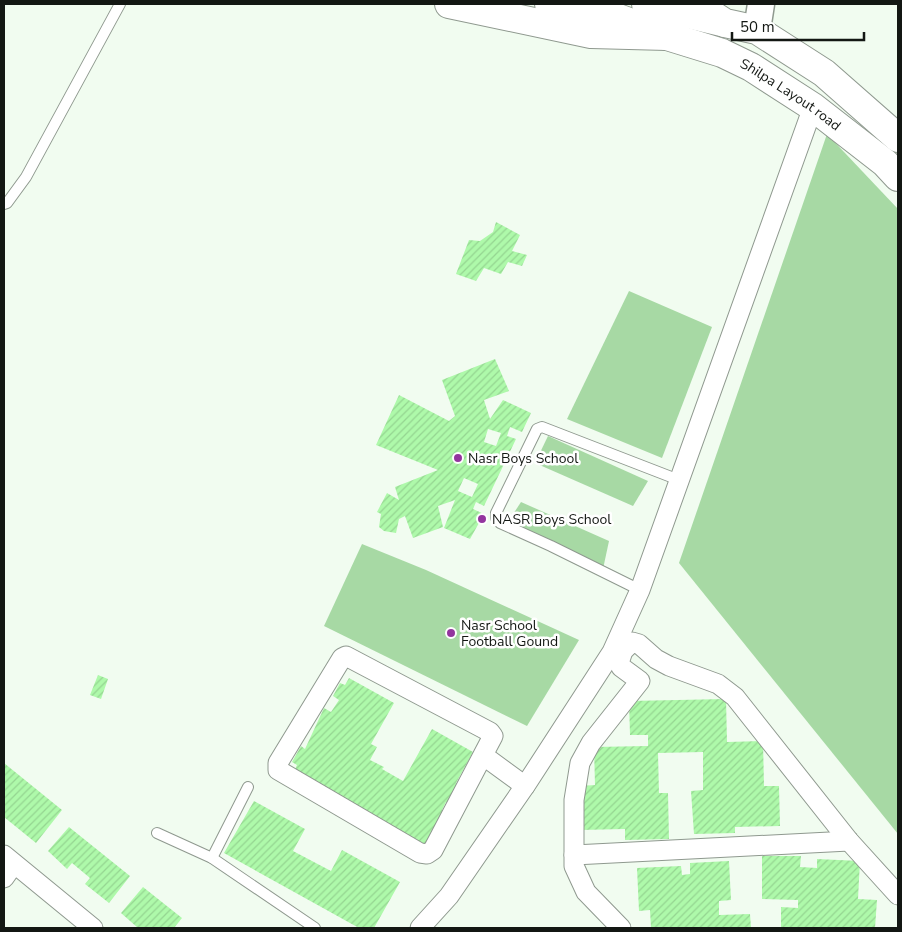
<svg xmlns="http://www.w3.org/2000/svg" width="902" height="932" font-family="'Nunito Sans',sans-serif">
  <defs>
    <pattern id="building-hatch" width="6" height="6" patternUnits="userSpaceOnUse" patternTransform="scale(1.25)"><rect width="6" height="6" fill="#aef9aa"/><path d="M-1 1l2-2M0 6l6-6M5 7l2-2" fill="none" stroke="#95d591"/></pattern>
  </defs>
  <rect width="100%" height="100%" fill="#f1fcf0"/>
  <g fill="#a7d9a4">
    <path d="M827,134L898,209V834L679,563Z"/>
    <path d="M629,291L712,327L662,458L567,419Z"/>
    <path d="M548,436L648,481L633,506L535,463Z"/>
    <path d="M521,502L609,541L603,569L508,522Z"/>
    <path d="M362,544L426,570L579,640L527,726L324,626Z"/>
  </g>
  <g fill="url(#building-hatch)" fill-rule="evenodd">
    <path d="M496,222L520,235L512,251L527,255L522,266L508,262L501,274L484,268L476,281L456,274L469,240L480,241L493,232Z"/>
    <path d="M495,359L509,391L484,400L490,419L503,400L531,413L522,432L510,427L507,436L516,439L484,506L476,502L473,509L484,514L470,539L444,528L455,500L438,506L443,527L413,538L405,516L399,519L396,533L384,531L379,527L381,514L377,512L387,493L399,500L395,487L438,470L376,445L399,395L449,421L455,416L442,380ZM488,429L501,433L496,446L484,442ZM464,478L478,484L472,497L458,491Z"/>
    <path d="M98,675L108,679L101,699L90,695Z"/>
    <path d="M349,678L394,703L371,744L377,747L370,760L384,767L382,769L403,781L432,729L473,752L456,783L461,785L450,804L446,802L442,810L445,811L423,850L292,776L297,765L292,762L301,746L305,749L324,708L331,712L339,700L333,696L340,683L345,685Z"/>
    <path d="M726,699L727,742L763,741L764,786H779L780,826L735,827V833L694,834L691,791L703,790V752L658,753L659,793H668L669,839L625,840V829L581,830L580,786L595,785L594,747L648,746V735H630L629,701Z"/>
    <path d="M4,763L62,810L36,843L4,817Z"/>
    <path d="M254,801L305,829L293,851L331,871L342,850L400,882L374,928H359L224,853Z"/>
    <path d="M69,827L130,876L109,903L85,884L90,878L72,863L67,869L48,851Z"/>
    <path d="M762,856H801L800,867L817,868V859L860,861L858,899L877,900L875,928H781V907L798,908V900L762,899Z"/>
    <path d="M729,861L731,900L719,901V915L750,914L751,928H651L650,910L639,911L637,868L681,866L682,875L690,874V863Z"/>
    <path d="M143,887L182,918L174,928H138L121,913Z"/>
  </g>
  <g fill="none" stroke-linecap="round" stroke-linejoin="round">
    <g stroke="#8f998f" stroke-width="12">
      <g id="lane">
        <path d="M4,204L7,203L26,177L120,4"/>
        <path d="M640,590L551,546L500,523L496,518V513L537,429L542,427L679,480"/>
        <path d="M157,833L212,858L315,928"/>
        <path d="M212,858L248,787"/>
      </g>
    </g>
    <g stroke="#8f998f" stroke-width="21">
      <g id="street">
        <path d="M346,656L490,732L493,736L433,850L427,854L420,853L278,770V763L342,658Z"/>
        <path d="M484,756L525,786"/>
        <path d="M4,855L93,928"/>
        <path d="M574,855L849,841"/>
        <path d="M4,878L14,864"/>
        <path d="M420,928L449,896L527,783L612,652L640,590L813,107"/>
        <path d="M621,928L586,892L574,866V800L580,763L591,743L640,681L621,667L619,663L623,651L632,642L639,644L656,659L669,666L718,684L735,697L849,841L898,895"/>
      </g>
    </g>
    <g stroke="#8f998f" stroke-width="29">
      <path id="secondary" d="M757,30L761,4"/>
    </g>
    <g stroke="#8f998f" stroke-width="30">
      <g id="primary">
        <path id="s1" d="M449,4L591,34L667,36L722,53L751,67L813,107L885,163L898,177"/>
        <path d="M705,10L725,23L757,30L824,73L898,138"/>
      </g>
    </g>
    <g stroke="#8f998f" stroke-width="30">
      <g id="highway">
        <path d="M549,4L618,18L667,36"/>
        <path d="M646,4L725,23"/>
      </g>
    </g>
    <use href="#lane" stroke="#fff" stroke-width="10"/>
    <use href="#street" stroke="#fff" stroke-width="19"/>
    <use href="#secondary" stroke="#fff" stroke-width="26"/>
    <use href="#primary" stroke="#fff" stroke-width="28"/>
    <use href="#highway" stroke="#fff" stroke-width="28"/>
  </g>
  <g fill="#93359e" stroke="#fff" stroke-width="2">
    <circle cx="458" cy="458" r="5"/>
    <circle cx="482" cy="519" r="5"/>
    <circle cx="451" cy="633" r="5"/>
  </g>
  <g text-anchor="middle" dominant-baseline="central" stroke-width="5" stroke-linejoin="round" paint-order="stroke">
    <g font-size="14" fill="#131713" stroke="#fff">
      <text stroke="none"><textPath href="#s1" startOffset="359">Shilpa Layout road</textPath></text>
    </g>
    <g font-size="14" fill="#131713" stroke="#fff" text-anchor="start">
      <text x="468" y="458">Nasr Boys School</text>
      <text x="492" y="519">NASR Boys School</text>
      <text x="461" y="625">Nasr School<tspan x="461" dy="16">Football Gound</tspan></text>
    </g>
  </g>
  <rect width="902" height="932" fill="none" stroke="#131713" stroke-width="10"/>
  <path d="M732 32v8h132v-8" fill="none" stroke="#131713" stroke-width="2.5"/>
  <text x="740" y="32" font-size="15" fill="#131713" stroke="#ffffff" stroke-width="4" paint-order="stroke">50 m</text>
</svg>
